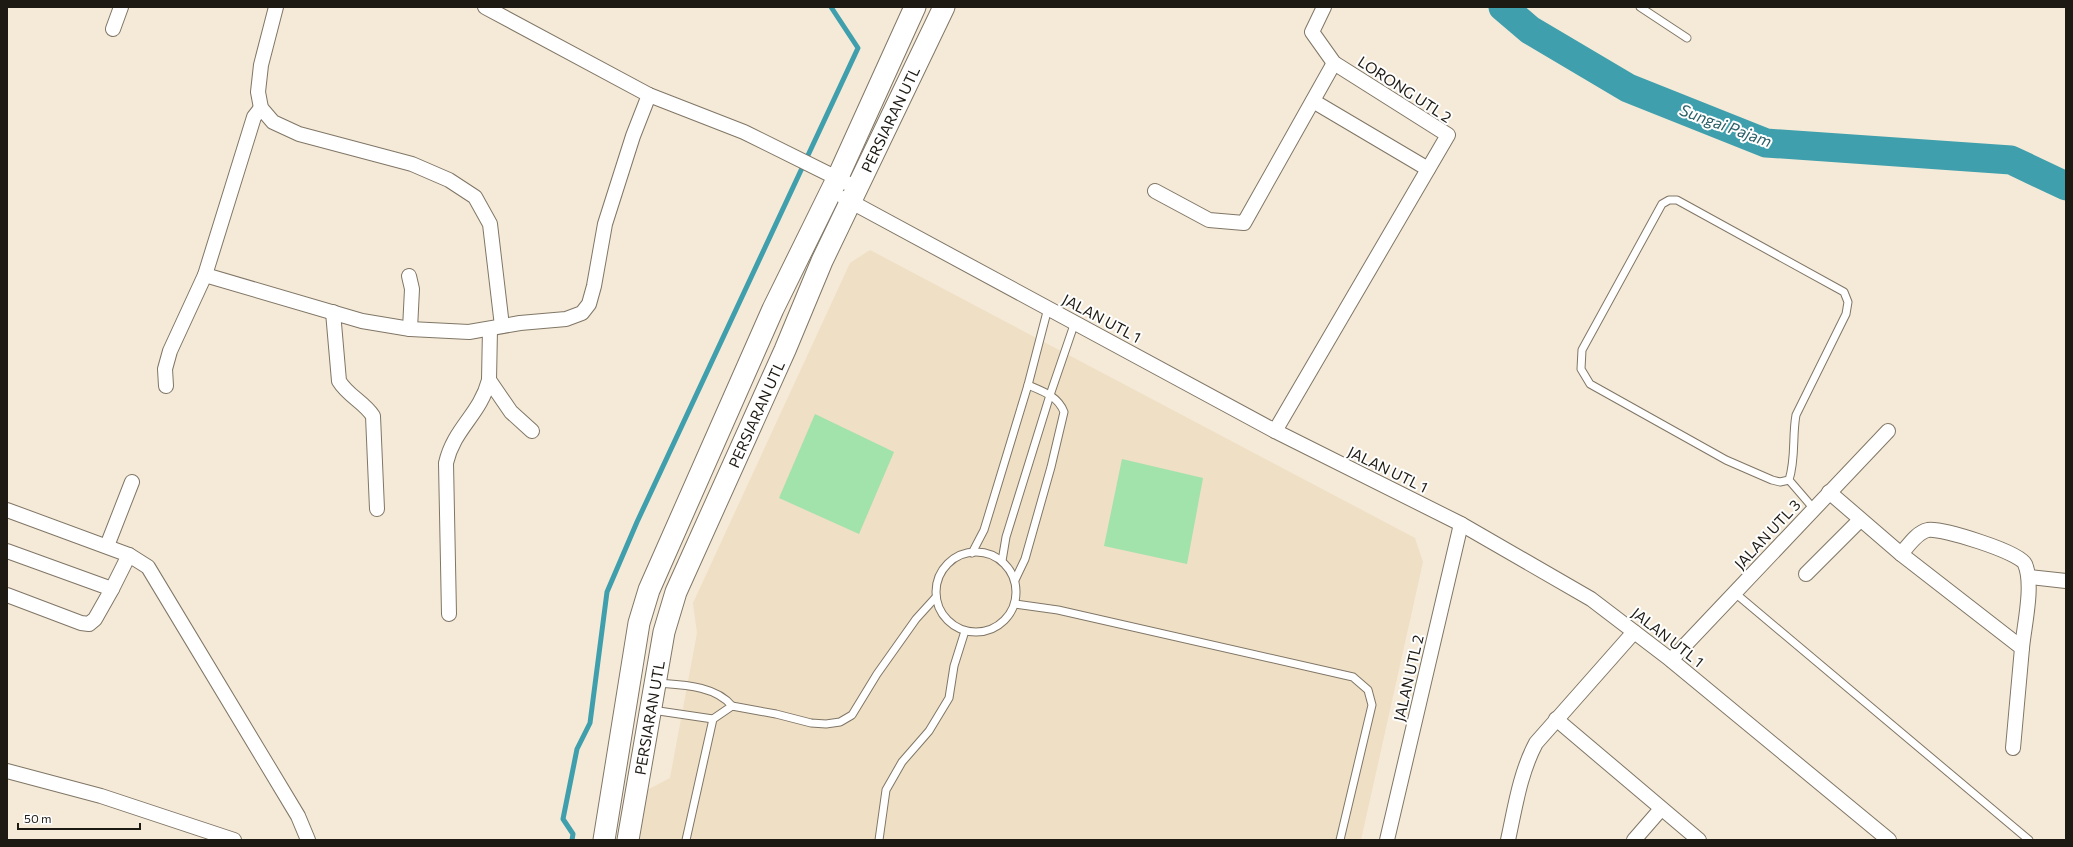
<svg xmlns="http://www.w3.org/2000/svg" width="2073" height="847" font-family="Commissioner,sans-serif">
  <rect width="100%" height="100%" fill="#f5ead7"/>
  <path fill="#eedfc5" d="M870,250L1415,538L1423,562L1361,840H640L647,790L670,778L697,633L693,603L850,263Z"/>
  <g fill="#a2e2ab">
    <path d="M815,414L894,452L859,534L779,498Z"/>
    <path d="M1122,459L1203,478L1187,564L1104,546Z"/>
  </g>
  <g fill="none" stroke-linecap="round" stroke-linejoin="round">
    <path stroke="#3f9fad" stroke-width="5" d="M572,840L573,834L563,819L577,749L590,723L607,592L637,522L858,48L831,7"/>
    <path stroke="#3f9fad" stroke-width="29" d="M1503,7L1530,30L1628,88L1766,143L2011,160L2066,186"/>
    <g stroke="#807666" stroke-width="9">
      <g id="lane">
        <path d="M1640,7L1687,38"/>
        <path d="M1789,480L1780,482L1772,480L1726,460L1590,384L1581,369L1582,350L1662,204L1669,200H1677L1844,292L1848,302L1846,314L1796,415C1792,437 1796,458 1789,480L1814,509"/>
        <circle cx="976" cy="592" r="40"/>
        <path d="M972,553L984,530L1028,385L1048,308"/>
        <path d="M1002,561L1006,537L1050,395L1075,322"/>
        <path d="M1015,580L1025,559L1051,467L1064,412C1058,396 1042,391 1028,385"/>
        <path d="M1735,593L2029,840"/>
        <path d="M1015,604L1058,610L1353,677L1368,690L1372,705L1340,840"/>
        <path d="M656,683C681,685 715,685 732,706"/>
        <path d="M652,710L713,719"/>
        <path d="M686,840L713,719L732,706L776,714L811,723L826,724L840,722L852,715L877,674L916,619L936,597"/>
        <path d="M879,840L886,790L902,762L929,731L949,698L954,666L965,631"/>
      </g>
    </g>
    <g stroke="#807666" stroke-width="16">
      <g id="street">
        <path d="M276,7L261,65L258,92L261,108L273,122L299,134L412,164L449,180L475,197L490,224L502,326"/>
        <path d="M485,7L649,95L744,132L857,188"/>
        <path d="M113,29L121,7"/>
        <path d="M1313,101L1428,169"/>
        <path d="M1155,191L1209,220L1244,223L1334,63"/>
        <path d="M844,198L1275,431L1461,524L1591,599L1671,660L1889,840"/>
        <path d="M205,275L362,321L410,329L469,332L520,323L566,319L582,313L589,304L594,286L605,224L633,136L649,95"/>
        <path d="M409,276L412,289L410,329"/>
        <path d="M333,312L339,381C348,396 364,402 373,416L377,509"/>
        <path d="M490,329L489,380L511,412L532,431"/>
        <path d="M166,386L165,369L170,351L205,275L254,117L261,108"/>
        <path d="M1275,431L1448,135L1334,63L1312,32L1324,7"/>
        <path d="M1829,492L1901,554L2022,648L2013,748"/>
        <path d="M7,510L129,555L148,567L298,816L308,840"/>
        <path d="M107,546L132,482"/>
        <path d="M7,551L112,589L95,619L89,624L81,623L7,595"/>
        <path d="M1901,554C1908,546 1917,532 1928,530C1942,528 2020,552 2025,564C2034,585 2024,626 2022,648"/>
        <path d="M1806,574L1860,520"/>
        <path d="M2029,577L2066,581"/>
        <path d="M112,589L129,555"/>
        <path d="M449,614L446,463C454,428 480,415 489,380"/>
        <path d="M1671,660L1888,431"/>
        <path d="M1556,719L1699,840"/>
        <path d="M7,771L101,796L234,840"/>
        <path d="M1387,840L1461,524"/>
        <path d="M1508,840C1515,808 1520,773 1536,743L1634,632"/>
        <path d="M1634,840L1661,809"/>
      </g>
    </g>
    <g stroke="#807666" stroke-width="23">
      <g id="secondary">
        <path d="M604,840L639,623L649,590L773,309L837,179L915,7"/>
        <path id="s1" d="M628,840L664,632L676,592L785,350L822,261L944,7"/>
      </g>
    </g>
    <use href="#lane" stroke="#fff" stroke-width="7"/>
    <use href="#street" stroke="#fff" stroke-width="14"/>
    <use href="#secondary" stroke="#fff" stroke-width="21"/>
  </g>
  <g text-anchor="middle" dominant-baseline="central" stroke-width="4" stroke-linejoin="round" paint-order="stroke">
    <g font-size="15" fill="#1d1913" stroke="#fff">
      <text transform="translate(1405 89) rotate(33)">LORONG UTL 2</text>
      <text stroke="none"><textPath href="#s1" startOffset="772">PERSIARAN UTL</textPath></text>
      <text transform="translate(1102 318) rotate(28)">JALAN UTL 1</text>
      <text stroke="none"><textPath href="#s1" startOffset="448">PERSIARAN UTL</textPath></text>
      <text transform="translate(1388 469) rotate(26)">JALAN UTL 1</text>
      <text transform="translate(1767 534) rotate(-47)">JALAN UTL 3</text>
      <text transform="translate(1668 637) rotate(38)">JALAN UTL 1</text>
      <text transform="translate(1408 678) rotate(-77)">JALAN UTL 2</text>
      <text stroke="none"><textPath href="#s1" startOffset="124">PERSIARAN UTL</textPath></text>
    </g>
    <g font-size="16" font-style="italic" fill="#2b6068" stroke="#fff">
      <text transform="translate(1726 125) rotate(20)">Sungai Pajam</text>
    </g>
  </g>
  <rect width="2073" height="847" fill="none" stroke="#1d1913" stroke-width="16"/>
  <path d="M18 823v6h122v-6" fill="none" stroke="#1d1913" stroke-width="2"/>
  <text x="24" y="823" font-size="12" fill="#1d1913" stroke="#ffffff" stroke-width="3" paint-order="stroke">50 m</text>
</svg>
